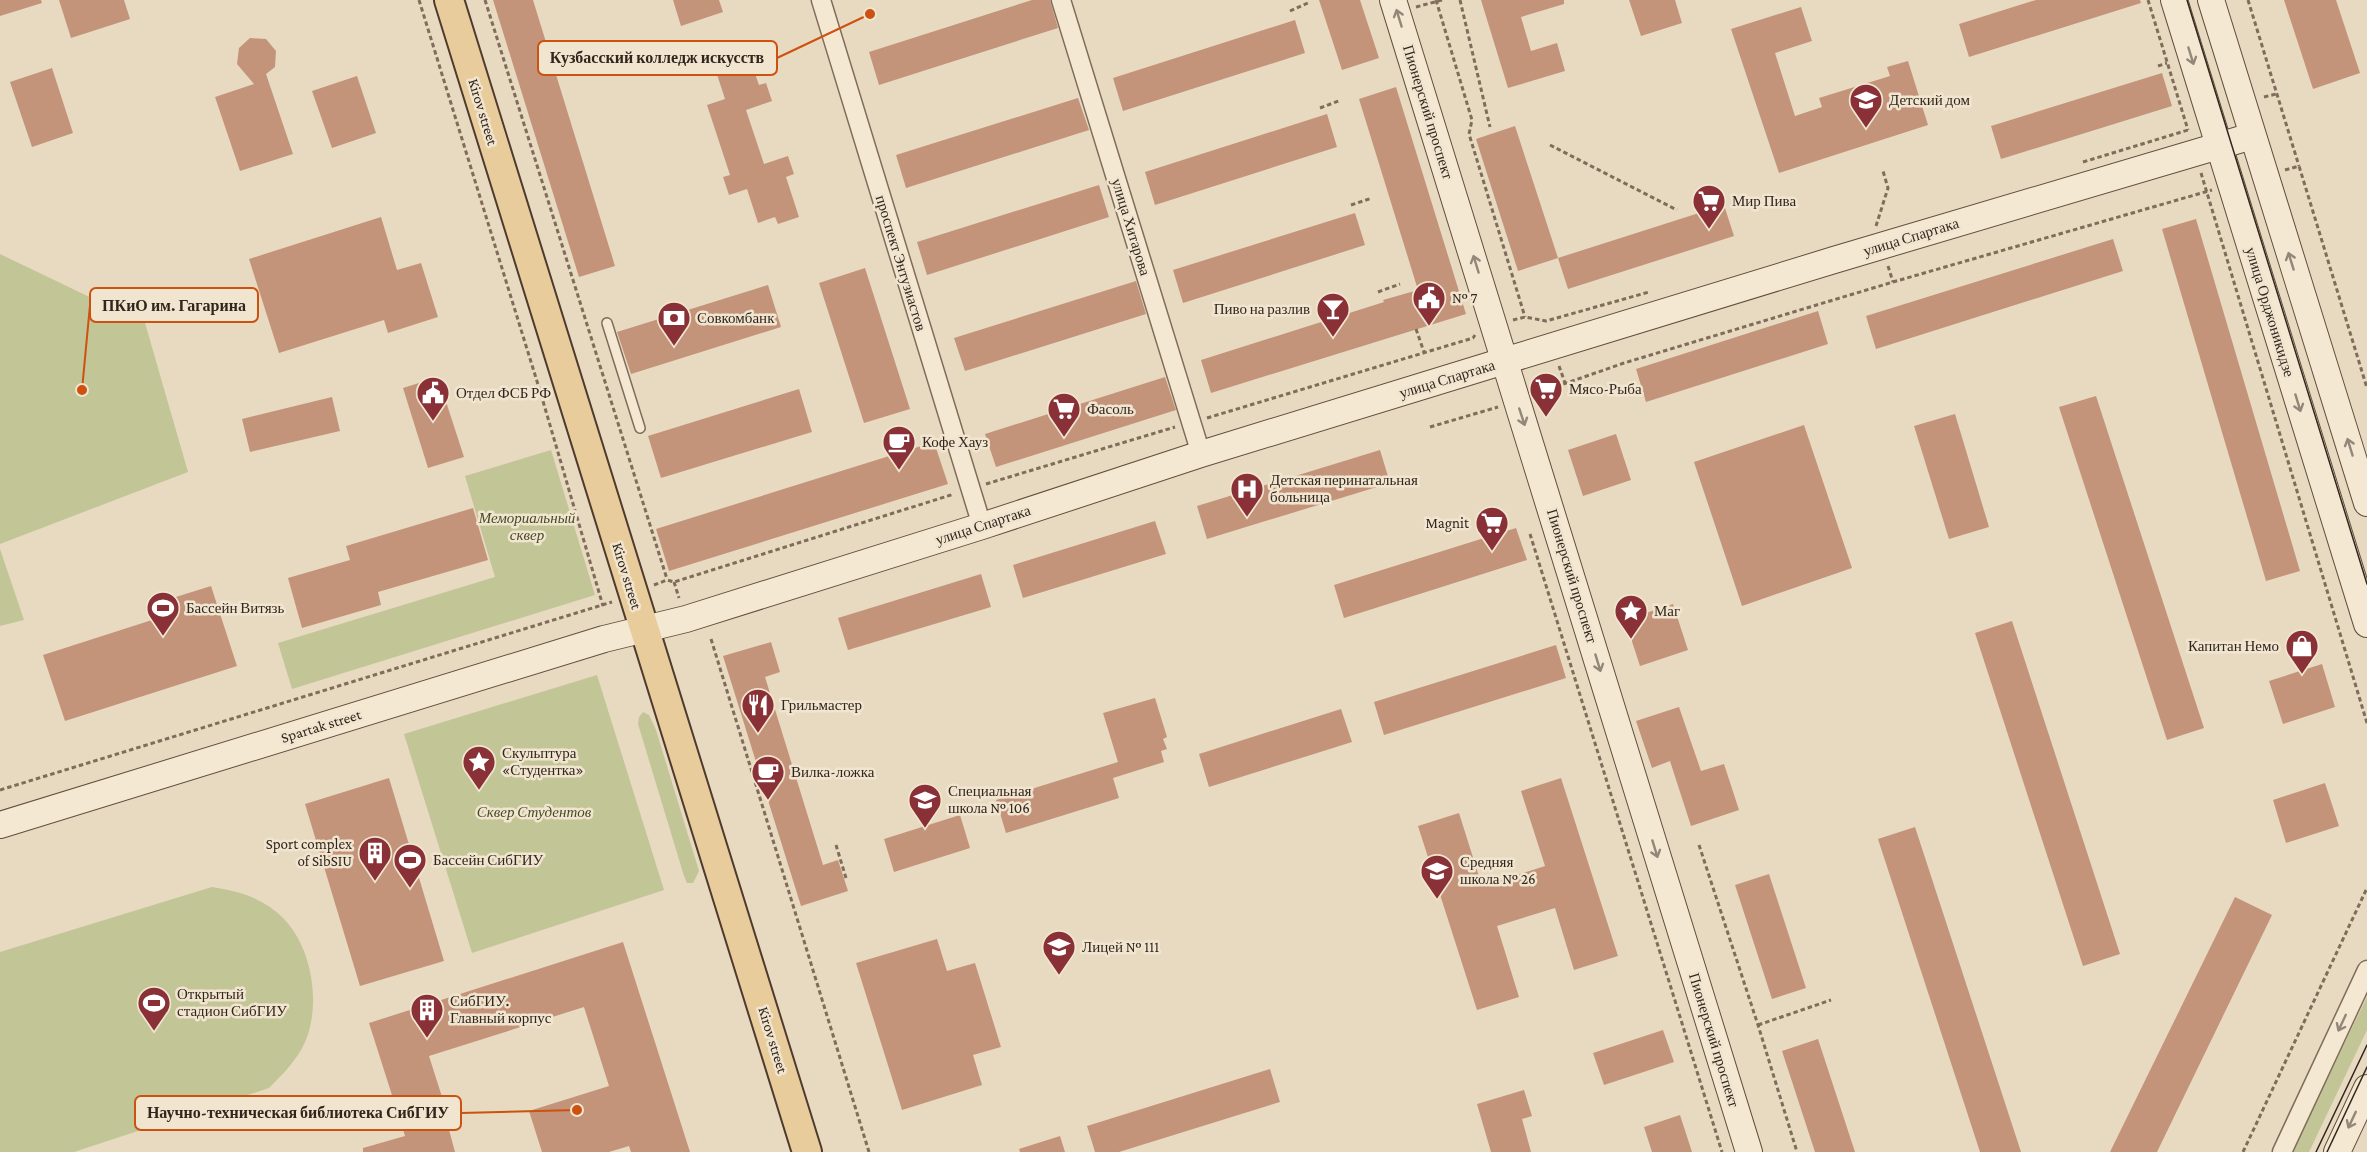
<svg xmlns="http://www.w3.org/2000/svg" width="2367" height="1152" font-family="'Crimson Pro',serif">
  <rect width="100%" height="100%" fill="#e8dac1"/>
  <g fill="#c2c596">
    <path d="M0,254L100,302L141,309L188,472L0,544Z"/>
    <path d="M551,450L595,595L292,689L278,643L495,577L465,476Z"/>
    <path d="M0,549L24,620L0,626Z"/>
    <path d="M597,675L664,890L472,953L404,734Z"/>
    <path d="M643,712L649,715L656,730L699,871L693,883H687L684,876L638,724L639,717Z"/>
    <path d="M212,887C238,891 263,898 282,917C314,948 323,1012 301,1050C292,1065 281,1076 269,1088L74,1152H0V952Z"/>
    <path d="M2367,997V1030L2309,1152H2292Z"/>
  </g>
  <g fill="#c3947a">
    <path d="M0,0H41L42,3L0,16Z"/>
    <path d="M59,0H124L130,19L71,38Z"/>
    <path d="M493,0H533L615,266L579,277Z"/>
    <path d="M673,0H719L723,12L681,26Z"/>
    <path d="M1032,0H1050L1058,28L879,85L869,52Z"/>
    <path d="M1319,0H1360L1379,58L1342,70Z"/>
    <path d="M1481,0H1564V4L1521,17L1531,51L1557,43L1565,71L1508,88Z"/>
    <path d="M1629,0H1675L1682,23L1641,36Z"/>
    <path d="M2036,0H2140L2141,3L1969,57L1959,24Z"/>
    <path d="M2284,0H2336L2360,73L2313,89Z"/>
    <path d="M1801,7L1812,41L1775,53L1795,116L1822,107L1819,98L1890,76L1887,67L1908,61L1928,125L1779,173L1731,29Z"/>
    <path d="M1295,20L1305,53L1123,111L1113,78Z"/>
    <path d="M250,38L266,39L276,51L275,67L266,74L293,154L240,171L215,97L254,84L237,64L239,48Z"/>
    <path d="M746,48L759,85L766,83L772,101L746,110L764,164L788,156L794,174L786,177L799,217L778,224L775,217L758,223L747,189L729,195L723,177L730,175L707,105L725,99L712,59Z"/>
    <path d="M52,68L73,133L32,147L10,82Z"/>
    <path d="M2162,73L2172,106L2001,159L1991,126Z"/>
    <path d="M357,76L376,133L332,148L312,91Z"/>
    <path d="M1396,87L1466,314L1211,393L1201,360L1384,302L1383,300L1418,290L1359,99Z"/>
    <path d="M1078,98L1089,130L906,188L896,155Z"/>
    <path d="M1327,114L1337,147L1155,205L1145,172Z"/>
    <path d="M1515,126L1558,258L1518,271L1476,139Z"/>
    <path d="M1099,185L1109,217L927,275L917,242Z"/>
    <path d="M1724,205L1734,236L1568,289L1558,258Z"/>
    <path d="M1355,213L1365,245L1183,303L1173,270Z"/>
    <path d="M381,217L397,270L421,263L438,317L388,333L384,320L279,353L249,259Z"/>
    <path d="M2196,219L2300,571L2266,581L2162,229Z"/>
    <path d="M2113,239L2123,271L1876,349L1866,316Z"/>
    <path d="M865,268L910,409L864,423L819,283Z"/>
    <path d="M1136,281L1146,314L965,371L954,338Z"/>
    <path d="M768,285L781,327L631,374L617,332Z"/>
    <path d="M1818,311L1828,344L1646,402L1636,369Z"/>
    <path d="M438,377L464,457L428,468L403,388Z"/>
    <path d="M1165,377L1176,410L996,467L985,434Z"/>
    <path d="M799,389L812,432L661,478L648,436Z"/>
    <path d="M2096,396L2204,728L2167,740L2059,407Z"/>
    <path d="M332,397L340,431L250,452L242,419Z"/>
    <path d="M1955,414L1989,527L1949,539L1914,426Z"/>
    <path d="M1804,425L1852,568L1742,606L1694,462Z"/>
    <path d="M1616,434L1631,480L1583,496L1568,450Z"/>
    <path d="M934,442L948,484L669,571L656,529Z"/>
    <path d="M1380,450L1390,483L1207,539L1197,506Z"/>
    <path d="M473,508L488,560L378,592L381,605L302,628L288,578L350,560L346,546Z"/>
    <path d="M1155,521L1166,554L1023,598L1013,565Z"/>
    <path d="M1516,528L1527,560L1344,618L1334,585Z"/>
    <path d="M981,574L991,607L848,650L838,618Z"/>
    <path d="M211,586L237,666L65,721L43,655L152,620L147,606Z"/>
    <path d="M1673,604L1688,650L1640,666L1625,620Z"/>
    <path d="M2012,621L2120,954L2083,966L1975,633Z"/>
    <path d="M771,642L780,672L765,677L823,865L838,860L848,891L801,906L723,656Z"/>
    <path d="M1556,645L1566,678L1384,735L1374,702Z"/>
    <path d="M2322,664L2335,707L2283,724L2269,681Z"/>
    <path d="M1155,698L1167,737L1163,739L1167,749L1161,751L1164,762L1113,778L1119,798L1006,833L996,800L1118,762L1103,713Z"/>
    <path d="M1679,707L1701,771L1724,764L1739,810L1691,826L1670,761L1652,768L1636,721Z"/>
    <path d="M1341,709L1352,742L1209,787L1199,754Z"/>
    <path d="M389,778L444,961L360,986L305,804Z"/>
    <path d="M1561,778L1618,956L1574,970L1555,908L1497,926L1519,997L1477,1010L1418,826L1459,813L1482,886L1545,866L1521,791Z"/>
    <path d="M2325,783L2339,826L2286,843L2273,800Z"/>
    <path d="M960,815L970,848L894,872L884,839Z"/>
    <path d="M1915,827L2021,1152H1980L1878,839Z"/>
    <path d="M1769,874L1806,988L1772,999L1735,885Z"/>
    <path d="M2235,897L2272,915L2157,1152H2110Z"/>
    <path d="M937,939L947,971L975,963L1001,1047L973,1055L982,1085L902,1110L856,963Z"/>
    <path d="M623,942L690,1152H631L629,1146L609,1152H542L529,1111L609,1086L584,1007L429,1056L443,1100H441L455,1152H363V1148L405,1136L369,1023Z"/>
    <path d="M1663,1030L1674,1062L1604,1085L1593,1053Z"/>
    <path d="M1818,1039L1855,1152H1815L1782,1051Z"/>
    <path d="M1270,1069L1280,1102L1119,1152H1095L1087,1126Z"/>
    <path d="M1524,1090L1532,1116L1522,1119L1531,1152H1491L1477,1104Z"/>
    <path d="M1680,1115L1692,1152H1652L1644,1127Z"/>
    <path d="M1060,1136L1065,1152H1020L1019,1149Z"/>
  </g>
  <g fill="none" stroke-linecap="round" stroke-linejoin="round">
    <g stroke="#806c5a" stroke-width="12">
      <path id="lane" d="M607,323L640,428"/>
    </g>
    <g stroke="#806c5a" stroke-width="21">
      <g id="street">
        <path d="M821,0L982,526"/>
        <path d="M1061,0L1201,454"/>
        <path d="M2282,1152L2367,970"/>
      </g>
    </g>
    <g stroke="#624e3e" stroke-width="28">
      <g id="secondary">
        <path d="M1393,0L1749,1152"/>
        <path d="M2174,0L2367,624"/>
        <path d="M2211,0L2367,503"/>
        <path d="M0,825L604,639L686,619L982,526L1201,454L1504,361L1834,260L2252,136"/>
        <path d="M2337,1152L2367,1088"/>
      </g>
    </g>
    <g stroke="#4e3b2e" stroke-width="32">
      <path id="primary" d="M449,0L807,1152"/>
    </g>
    <g stroke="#806c5a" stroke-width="3" stroke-dasharray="4.5 3" stroke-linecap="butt">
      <path d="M419,0L540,391L603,606"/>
      <path d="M485,0L667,579"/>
      <path d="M1436,0L1472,120L1469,134L1525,317"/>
      <path d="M1460,0L1490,127"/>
      <path d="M2148,0L2188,130"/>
      <path d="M2248,0L2299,166"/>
      <path d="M1416,7L1442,0"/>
      <path d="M1290,11L1310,2"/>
      <path d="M2158,66L2167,63"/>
      <path d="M2264,97L2276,94"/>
      <path d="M1320,108L1341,100"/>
      <path d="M1550,145L1677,210"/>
      <path d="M2083,162L2188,130"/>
      <path d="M2285,170L2299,166L2367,388"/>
      <path d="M2201,173L2367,723"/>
      <path d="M1351,205L1372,198"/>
      <path d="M1876,226L1888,188L1883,171"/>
      <path d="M1888,266L1893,282"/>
      <path d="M1378,292L1400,284"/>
      <path d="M1513,320L1525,317L1546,321L1649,292"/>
      <path d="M1416,329L1424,352"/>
      <path d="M1559,366L1565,383"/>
      <path d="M1535,394L1624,363L1893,282L2212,190"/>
      <path d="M1207,418L1473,338L1475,335"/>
      <path d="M1430,427L1498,407"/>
      <path d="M986,484L1175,427"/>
      <path d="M1530,534L1722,1152"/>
      <path d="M674,582L679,598"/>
      <path d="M654,585L667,580L674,582L954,494"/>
      <path d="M711,639L869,1152"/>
      <path d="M0,790L612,602"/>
      <path d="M836,845L846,878"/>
      <path d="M1699,845L1758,1025L1797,1152"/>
      <path d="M1758,1025L1831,1000"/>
      <path d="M2243,1152L2367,888"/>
    </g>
    <use href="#lane" stroke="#f4e8d3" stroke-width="9"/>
    <use href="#street" stroke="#f4e8d3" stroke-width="18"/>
    <use href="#secondary" stroke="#f4e8d3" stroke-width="26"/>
    <use href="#primary" stroke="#e9cc9c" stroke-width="28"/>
    <g stroke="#31261d" stroke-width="1.5">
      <path d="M2187,0L2367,584"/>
      <path d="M2316,1152L2367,1045"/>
      <path d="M2327,1152L2367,1067"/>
    </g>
  </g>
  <defs><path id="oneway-shaft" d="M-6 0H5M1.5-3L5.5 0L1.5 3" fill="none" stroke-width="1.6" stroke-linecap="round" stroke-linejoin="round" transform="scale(1.5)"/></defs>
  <g stroke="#928778">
    <use href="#oneway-shaft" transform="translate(1399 18) rotate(-107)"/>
    <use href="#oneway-shaft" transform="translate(2191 56) rotate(73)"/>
    <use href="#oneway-shaft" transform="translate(2291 261) rotate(-107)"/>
    <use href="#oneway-shaft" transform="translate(1476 264) rotate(-107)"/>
    <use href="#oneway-shaft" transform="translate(2298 403) rotate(73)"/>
    <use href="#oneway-shaft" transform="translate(1522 417) rotate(72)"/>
    <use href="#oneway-shaft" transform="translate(2350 447) rotate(-107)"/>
    <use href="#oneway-shaft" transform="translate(1598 663) rotate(73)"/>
    <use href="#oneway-shaft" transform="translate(1655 849) rotate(73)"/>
    <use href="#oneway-shaft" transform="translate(2342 1023) rotate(115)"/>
    <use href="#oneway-shaft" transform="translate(2352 1120) rotate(115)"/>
  </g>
  <defs>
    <g id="school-pin" transform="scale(1.725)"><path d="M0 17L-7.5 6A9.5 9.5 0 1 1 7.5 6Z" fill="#893137" stroke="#f1e5d0"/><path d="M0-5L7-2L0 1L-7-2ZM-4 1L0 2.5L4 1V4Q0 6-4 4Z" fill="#fff"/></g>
    <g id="supermarket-pin" transform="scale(1.725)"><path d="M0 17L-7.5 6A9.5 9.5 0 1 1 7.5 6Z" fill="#893137" stroke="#f1e5d0"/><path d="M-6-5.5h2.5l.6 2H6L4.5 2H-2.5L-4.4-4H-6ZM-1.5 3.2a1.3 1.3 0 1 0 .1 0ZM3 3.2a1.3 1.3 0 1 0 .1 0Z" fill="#fff"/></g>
    <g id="civic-pin" transform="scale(1.725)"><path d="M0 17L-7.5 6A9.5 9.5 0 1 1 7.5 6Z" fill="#893137" stroke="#f1e5d0"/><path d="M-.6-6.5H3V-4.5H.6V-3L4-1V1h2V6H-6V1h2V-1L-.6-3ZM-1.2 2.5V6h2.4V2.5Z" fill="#fff"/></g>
    <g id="bar-pin" transform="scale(1.725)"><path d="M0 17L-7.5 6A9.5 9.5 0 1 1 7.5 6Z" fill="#893137" stroke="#f1e5d0"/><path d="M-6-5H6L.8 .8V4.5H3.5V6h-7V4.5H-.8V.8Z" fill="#fff"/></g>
    <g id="bank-pin" transform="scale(1.725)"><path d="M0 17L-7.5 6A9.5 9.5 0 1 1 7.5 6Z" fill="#893137" stroke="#f1e5d0"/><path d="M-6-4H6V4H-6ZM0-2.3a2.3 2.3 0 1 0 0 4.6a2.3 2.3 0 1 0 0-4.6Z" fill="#fff"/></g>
    <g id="cafe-pin" transform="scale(1.725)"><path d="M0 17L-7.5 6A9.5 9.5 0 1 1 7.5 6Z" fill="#893137" stroke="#f1e5d0"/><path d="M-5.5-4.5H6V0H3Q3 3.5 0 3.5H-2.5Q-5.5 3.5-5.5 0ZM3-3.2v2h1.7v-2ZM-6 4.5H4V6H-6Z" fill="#fff"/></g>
    <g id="hospital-pin" transform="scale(1.725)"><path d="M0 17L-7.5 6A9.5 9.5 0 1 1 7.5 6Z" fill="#893137" stroke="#f1e5d0"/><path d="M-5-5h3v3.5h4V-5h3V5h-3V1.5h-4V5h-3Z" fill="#fff"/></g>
    <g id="stadium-pin" transform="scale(1.725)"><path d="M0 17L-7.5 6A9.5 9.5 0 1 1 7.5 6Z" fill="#893137" stroke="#f1e5d0"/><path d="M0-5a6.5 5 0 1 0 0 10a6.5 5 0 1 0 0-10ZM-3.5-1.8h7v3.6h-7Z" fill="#fff"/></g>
    <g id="sight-pin" transform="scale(1.725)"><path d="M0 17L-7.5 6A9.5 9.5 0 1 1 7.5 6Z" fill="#893137" stroke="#f1e5d0"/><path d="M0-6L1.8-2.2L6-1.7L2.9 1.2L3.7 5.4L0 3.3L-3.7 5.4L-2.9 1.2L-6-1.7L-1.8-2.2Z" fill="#fff"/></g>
    <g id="shop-pin" transform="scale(1.725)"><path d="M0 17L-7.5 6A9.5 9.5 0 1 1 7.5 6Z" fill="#893137" stroke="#f1e5d0"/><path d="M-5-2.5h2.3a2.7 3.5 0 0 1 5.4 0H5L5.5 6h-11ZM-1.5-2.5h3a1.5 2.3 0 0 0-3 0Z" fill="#fff"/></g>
    <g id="restaurant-pin" transform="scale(1.725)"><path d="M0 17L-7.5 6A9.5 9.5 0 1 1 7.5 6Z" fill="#893137" stroke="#f1e5d0"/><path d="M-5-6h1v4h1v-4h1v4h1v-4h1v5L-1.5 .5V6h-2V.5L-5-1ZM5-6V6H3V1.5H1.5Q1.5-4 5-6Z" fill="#fff"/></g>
    <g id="building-pin" transform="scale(1.725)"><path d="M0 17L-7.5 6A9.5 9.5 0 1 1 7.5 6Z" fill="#893137" stroke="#f1e5d0"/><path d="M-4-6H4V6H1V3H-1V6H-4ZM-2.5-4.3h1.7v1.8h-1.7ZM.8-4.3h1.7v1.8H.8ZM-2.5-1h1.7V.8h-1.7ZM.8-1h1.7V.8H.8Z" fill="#fff"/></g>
  </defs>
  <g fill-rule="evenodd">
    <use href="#school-pin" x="1866" y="100"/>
    <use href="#supermarket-pin" x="1709" y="201"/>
    <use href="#civic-pin" x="1429" y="298"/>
    <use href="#bar-pin" x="1333" y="309"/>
    <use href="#bank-pin" x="674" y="318"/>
    <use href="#supermarket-pin" x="1546" y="389"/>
    <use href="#civic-pin" x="433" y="393"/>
    <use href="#supermarket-pin" x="1064" y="409"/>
    <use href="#cafe-pin" x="899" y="442"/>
    <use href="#hospital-pin" x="1247" y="489"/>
    <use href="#supermarket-pin" x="1492" y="523"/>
    <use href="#stadium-pin" x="163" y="608"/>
    <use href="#sight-pin" x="1631" y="611"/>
    <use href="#shop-pin" x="2302" y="646"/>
    <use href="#restaurant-pin" x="758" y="705"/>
    <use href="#sight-pin" x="479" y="762"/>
    <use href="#cafe-pin" x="768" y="772"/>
    <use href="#school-pin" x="925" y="800"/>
    <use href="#building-pin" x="375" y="853"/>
    <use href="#stadium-pin" x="410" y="860"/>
    <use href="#school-pin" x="1437" y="871"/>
    <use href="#school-pin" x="1059" y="947"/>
    <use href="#stadium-pin" x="154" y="1003"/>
    <use href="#building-pin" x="427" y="1010"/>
  </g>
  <g text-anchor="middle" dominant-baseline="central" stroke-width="5" stroke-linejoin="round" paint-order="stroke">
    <g font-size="15" fill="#31261d" stroke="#f1e5d0" text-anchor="start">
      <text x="1889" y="100">Детский дом</text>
      <text x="1732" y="201">Мир Пива</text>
      <text x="1452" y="298">№ 7</text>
      <text x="1310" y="309" text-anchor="end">Пиво на разлив</text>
      <text x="697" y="318">Совкомбанк</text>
      <text x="1569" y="389">Мясо-Рыба</text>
      <text x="456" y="393">Отдел ФСБ РФ</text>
      <text x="1087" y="409">Фасоль</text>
      <text x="922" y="442">Кофе Хауз</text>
      <text x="1270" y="480">Детская перинатальная<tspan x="1270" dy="17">больница</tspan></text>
      <text x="1469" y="523" text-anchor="end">Magnit</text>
      <text x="186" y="608">Бассейн Витязь</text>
      <text x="1654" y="611">Маг</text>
      <text x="2279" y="646" text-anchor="end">Капитан Немо</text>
      <text x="781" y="705">Грильмастер</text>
      <text x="502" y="753">Скульптура<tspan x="502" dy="17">«Студентка»</tspan></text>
      <text x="791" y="772">Вилка-ложка</text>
      <text x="948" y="791">Специальная<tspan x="948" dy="17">школа № 106</tspan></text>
      <text x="352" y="844" text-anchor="end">Sport complex<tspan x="352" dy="17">of SibSIU</tspan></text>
      <text x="433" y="860">Бассейн СибГИУ</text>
      <text x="1460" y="862">Средняя<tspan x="1460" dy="17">школа № 26</tspan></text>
      <text x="1082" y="947">Лицей № 111</text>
      <text x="177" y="994">Открытый<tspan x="177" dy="17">стадион СибГИУ</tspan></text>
      <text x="450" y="1001">СибГИУ.<tspan x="450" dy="17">Главный корпус</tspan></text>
    </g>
    <g font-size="15" fill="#31261d" stroke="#f1e5d0">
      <text transform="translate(483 112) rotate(73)">Kirov street</text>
      <text transform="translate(1428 112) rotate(73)">Пионерский проспект</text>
      <text transform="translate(1131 227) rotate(73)">улица Хитарова</text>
      <text transform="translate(1911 237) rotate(-17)">улица Спартака</text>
      <text transform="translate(901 263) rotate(73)">проспект Энтузиастов</text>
      <text transform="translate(2270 312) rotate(73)">улица Орджоникидзе</text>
      <text transform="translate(1447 379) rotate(-17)">улица Спартака</text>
      <text transform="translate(983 525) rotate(-18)">улица Спартака</text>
      <text transform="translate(627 576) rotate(73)">Kirov street</text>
      <text transform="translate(1572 576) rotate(73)">Пионерский проспект</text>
      <text transform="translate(321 726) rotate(-17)">Spartak street</text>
      <text transform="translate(773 1040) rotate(73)">Kirov street</text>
      <text transform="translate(1714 1040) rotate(73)">Пионерский проспект</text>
    </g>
    <g font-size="15" font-style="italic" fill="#444b26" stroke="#f1e5d0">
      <text x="527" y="518">Мемориальный<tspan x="527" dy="17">сквер</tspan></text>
      <text x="534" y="812">Сквер Студентов</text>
    </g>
  </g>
  <path fill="none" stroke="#cd510f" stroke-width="2" d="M870 14L777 58M82 390L90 305M577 1110L461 1113"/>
  <g fill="#cd510f" stroke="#f1e5d0" stroke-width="2">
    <circle cx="870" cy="14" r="6"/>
    <circle cx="82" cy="390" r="6"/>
    <circle cx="577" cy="1110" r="6"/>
  </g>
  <g fill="#f1e5d0" stroke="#cd510f" stroke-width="2">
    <rect x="538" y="41" width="239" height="34" rx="6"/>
    <rect x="90" y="288" width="168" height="34" rx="6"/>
    <rect x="135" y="1096" width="326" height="34" rx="6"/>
  </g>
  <g font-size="16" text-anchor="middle" font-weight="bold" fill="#31261d">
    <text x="657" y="63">Кузбасский колледж искусств</text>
    <text x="174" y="311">ПКиО им. Гагарина</text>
    <text x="298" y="1118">Научно-техническая библиотека СибГИУ</text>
  </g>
</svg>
